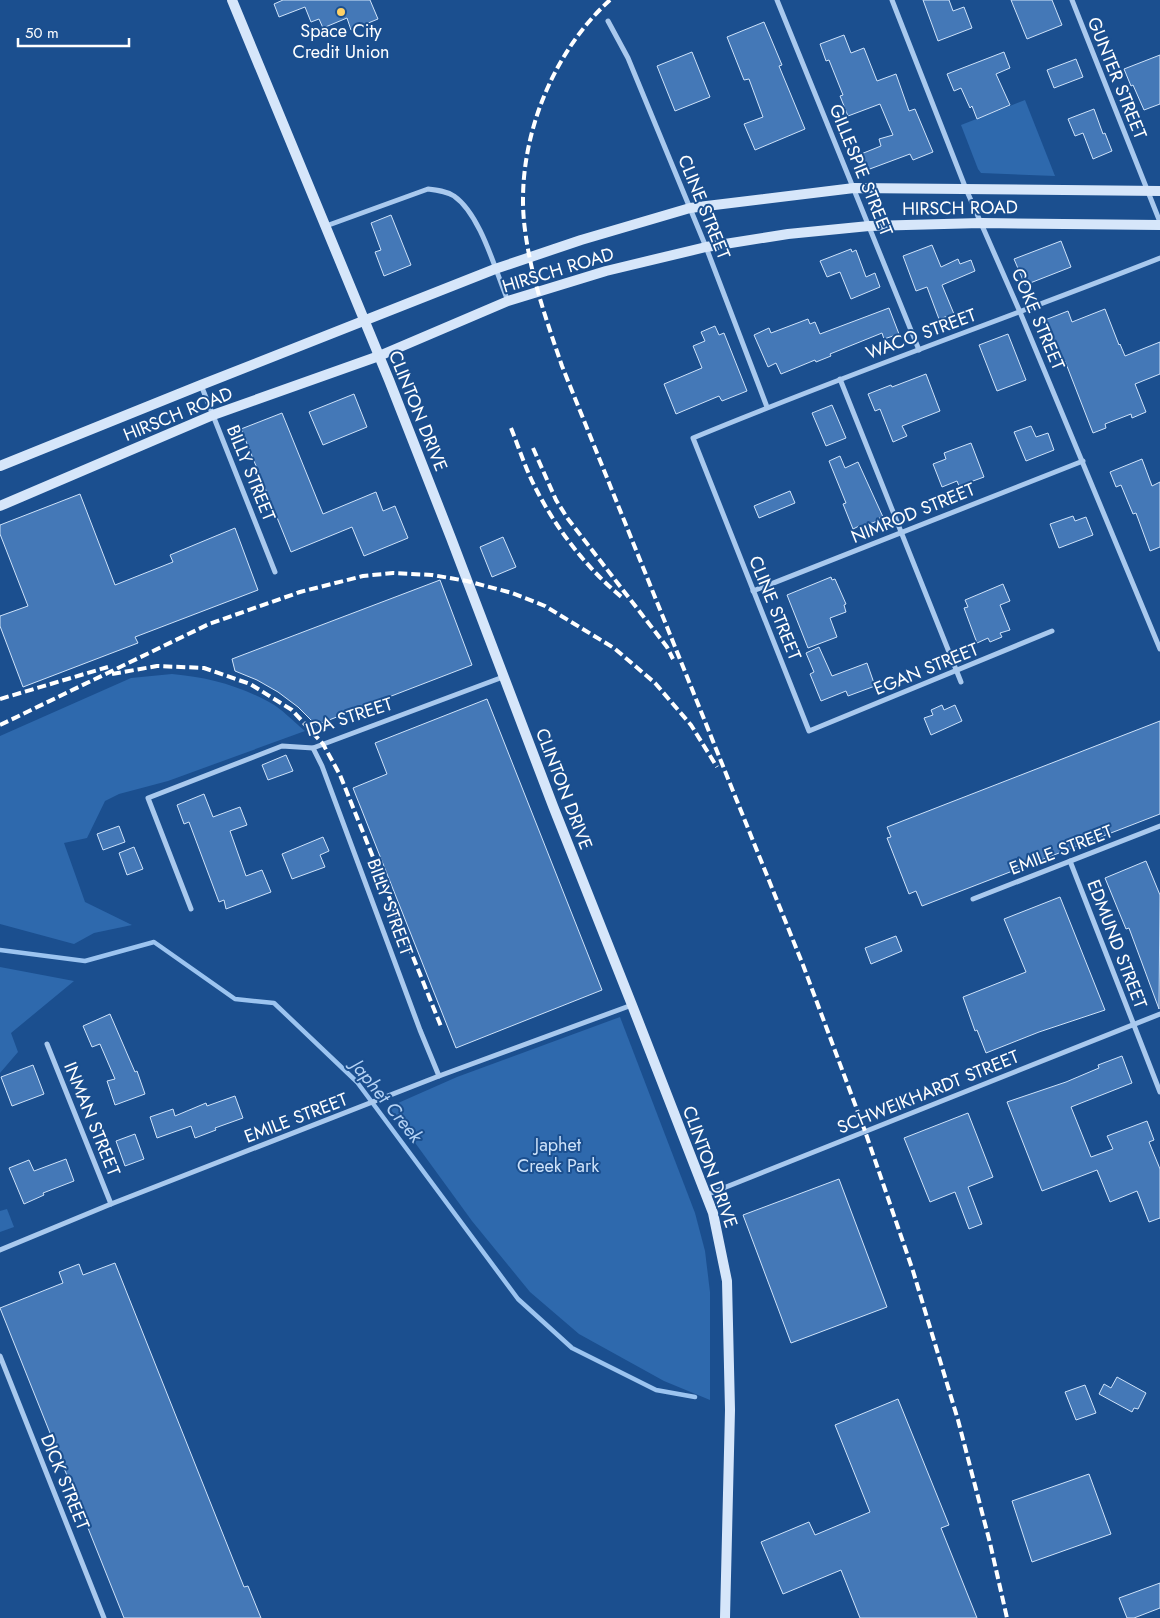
<svg xmlns="http://www.w3.org/2000/svg" width="1160" height="1618" font-family="Jost,sans-serif">
  <rect width="100%" height="100%" fill="#1b4f8f"/>
  <g fill="#2e69ad">
    <path d="M1025,100L1055,176L981,173L978,169L961,125Z"/>
    <path d="M172,674C206,677 238,685 269,702C282,709 293,721 305,731L168,781L119,794L105,801L87,838L64,843L85,902L132,925L94,933L74,944L0,924V736L131,678Z"/>
    <path d="M0,967L74,981L11,1033L18,1052L0,1073Z"/>
    <path d="M620,1017L695,1213L705,1251L710,1292V1400L664,1381L579,1334L530,1292L472,1221L389,1107L457,1077Z"/>
    <path d="M7,1209L14,1227L0,1232V1211Z"/>
  </g>
  <g fill="none" stroke-linecap="round" stroke-linejoin="round">
    <path stroke="#9cc4f0" stroke-width="4.5" d="M0,950L85,961L154,942L235,999L274,1003L357,1082L518,1299L572,1348L656,1390L695,1397"/>
  </g>
  <g fill="#4478b7" stroke="#cfe3fa">
    <path d="M283,0H370L378,19L351,30L347,18L323,28L319,19L311,22L305,7L279,17L274,4Z"/>
    <path d="M923,0H949L953,11L964,7L972,28L938,41Z"/>
    <path d="M1011,0H1052L1062,25L1027,39Z"/>
    <path d="M764,22L782,65L779,66L805,129L755,150L744,124L763,117L749,79L744,80L727,37Z"/>
    <path d="M844,35L851,53L864,48L877,81L896,74L909,111L915,109L933,152L913,160L910,154L867,170L861,154L881,146L879,139L893,135L880,104L848,116L840,96L843,95L829,60L826,61L820,44Z"/>
    <path d="M692,52L710,97L675,111L657,66Z"/>
    <path d="M1004,52L1010,68L996,74L1010,105L977,119L972,106L970,108L961,88L954,91L947,74Z"/>
    <path d="M1160,55V104L1144,110L1133,85L1131,86L1124,69Z"/>
    <path d="M1076,59L1083,77L1054,88L1047,70Z"/>
    <path d="M1094,109L1103,134L1105,133L1112,151L1093,159L1083,133L1075,136L1068,119Z"/>
    <path d="M391,215L411,265L384,276L375,252L381,250L371,223Z"/>
    <path d="M1061,241L1071,267L1025,285L1014,259Z"/>
    <path d="M932,245L941,267L958,259L960,264L971,260L975,271L942,285L954,314L939,319L927,287L916,291L903,256Z"/>
    <path d="M851,249L852,252L856,250L866,277L875,273L880,287L851,299L840,272L827,277L820,261Z"/>
    <path d="M889,308L899,334L884,339L882,333L830,354L831,356L816,362L815,360L781,374L776,363L768,367L754,335L769,328L771,333L808,319L810,324L815,322L820,334Z"/>
    <path d="M1105,309L1119,345L1120,344L1125,356L1160,342V374L1135,384L1146,412L1132,418L1131,414L1105,424L1106,428L1093,433L1065,361L1062,363L1045,320L1068,311L1072,322Z"/>
    <path d="M715,326L719,335L724,333L747,391L722,401L719,396L676,414L664,384L702,368L693,346L705,341L701,332Z"/>
    <path d="M1008,334L1026,380L997,391L979,345Z"/>
    <path d="M926,374L940,411L902,426L907,436L893,442L880,409L875,411L868,394L891,385L892,387Z"/>
    <path d="M354,394L367,427L323,445L309,412Z"/>
    <path d="M832,405L846,438L826,446L812,413Z"/>
    <path d="M282,413L323,514L376,492L383,511L395,506L408,538L364,556L352,527L291,552L241,429Z"/>
    <path d="M1031,426L1036,437L1048,433L1054,450L1026,461L1014,432Z"/>
    <path d="M971,443L984,477L959,486L957,481L942,487L933,464L946,459L944,453Z"/>
    <path d="M840,456L845,468L858,462L883,517L879,518L880,520L859,528V526L853,529L843,504L846,503L829,461Z"/>
    <path d="M1142,459L1152,486L1160,482V547L1150,551L1136,513L1133,514L1121,485L1116,487L1110,472Z"/>
    <path d="M790,491L795,503L759,518L754,506Z"/>
    <path d="M80,494L115,585L173,562L170,555L235,528L258,590L135,637L138,643L23,687L0,626V616L28,606L0,534V525Z"/>
    <path d="M1073,516L1075,521L1086,517L1093,535L1059,548L1050,524Z"/>
    <path d="M503,537L516,567L492,577L480,547Z"/>
    <path d="M831,577L832,580L835,579L846,604L844,605L846,612L830,618L837,637L808,648L787,595Z"/>
    <path d="M440,580L472,665L316,725L298,707L278,692L257,680L235,671L232,659Z"/>
    <path d="M1003,584L1010,601L1000,605L1010,630L1000,633L1002,637L990,642L988,638L977,643L964,608L968,607L965,600Z"/>
    <path d="M819,647L832,676L867,663L875,686L848,696L846,691L821,701L810,674L814,672L806,653Z"/>
    <path d="M487,699L602,990L456,1048L353,788L387,774L375,743Z"/>
    <path d="M942,705L944,710L955,705L962,721L931,735L924,718L933,715L931,710Z"/>
    <path d="M1160,721V814L922,906L916,891L909,894L887,838L891,837L887,827Z"/>
    <path d="M286,755L293,771L268,780L262,765Z"/>
    <path d="M204,794L213,817L240,807L247,825L230,831L246,876L262,870L271,892L226,909L224,900L219,902L189,822L184,824L177,805Z"/>
    <path d="M119,826L125,842L103,850L97,834Z"/>
    <path d="M323,837L329,851L320,855L325,867L292,879L282,854Z"/>
    <path d="M134,847L143,869L127,875L119,853Z"/>
    <path d="M1146,861L1160,895L1159,1009L1129,928L1126,929L1105,878Z"/>
    <path d="M1060,897L1105,1010L1039,1032L986,1053L977,1030L975,1031L963,997L1026,972L1004,919Z"/>
    <path d="M896,936L902,951L871,964L865,948Z"/>
    <path d="M110,1014L135,1072L137,1071L145,1094L115,1105L107,1081L115,1079L100,1044L92,1047L83,1026Z"/>
    <path d="M1122,1056L1132,1083L1071,1107L1091,1157L1113,1149L1107,1136L1147,1121L1154,1140L1149,1142L1160,1169V1218L1149,1222L1137,1191L1110,1202L1097,1170L1042,1191L1007,1102L1066,1082L1099,1068L1098,1065Z"/>
    <path d="M33,1065L44,1094L12,1106L1,1077Z"/>
    <path d="M235,1096L243,1118L215,1128L216,1130L195,1138L191,1126L157,1138L150,1117L173,1109L175,1116L206,1103L207,1106Z"/>
    <path d="M968,1113L993,1177L968,1187L982,1224L969,1229L955,1192L930,1202L904,1138Z"/>
    <path d="M135,1134L144,1159L125,1166L116,1141Z"/>
    <path d="M66,1159L74,1181L43,1193L44,1195L24,1204L9,1168L29,1160L34,1171Z"/>
    <path d="M839,1179L887,1307L791,1343L743,1215Z"/>
    <path d="M115,1263L244,1587L248,1586L261,1618H124L0,1308L63,1283L59,1272L79,1264L83,1275Z"/>
    <path d="M1117,1377L1146,1393L1138,1409L1134,1408L1132,1412L1099,1394L1104,1384L1111,1388Z"/>
    <path d="M1085,1385L1096,1413L1076,1420L1065,1392Z"/>
    <path d="M898,1399L949,1525L941,1528L977,1618H860L841,1570L783,1594L761,1542L809,1522L815,1535L870,1512L835,1425Z"/>
    <path d="M1089,1474L1111,1534L1032,1562L1012,1501Z"/>
    <path d="M1160,1583V1608L1134,1618H1127L1119,1598Z"/>
  </g>
  <g fill="none" stroke-linecap="round" stroke-linejoin="round">
    <g stroke="#a9c9ee" stroke-width="5">
      <path d="M777,0L919,350"/>
      <path d="M892,0L966,189L1020,312L1160,649"/>
      <path d="M1072,0L1160,222"/>
      <path d="M608,21L628,58L706,247L767,407"/>
      <path d="M326,226L428,189C437,190 446,191 454,196C481,215 495,270 508,301"/>
      <path d="M840,379L961,682"/>
      <path d="M201,385L275,572"/>
      <path d="M753,591L1083,461"/>
      <path d="M1052,631L809,731L693,438C847,374 1005,319 1160,258"/>
      <path d="M313,748L322,766L420,1030L439,1076"/>
      <path d="M1070,861L1160,1092"/>
      <path d="M973,899L1160,826"/>
      <path d="M191,909L148,798L282,746L313,748L503,677"/>
      <path d="M47,1044L111,1204"/>
      <path d="M706,1195L1160,1014"/>
      <path d="M0,1250L111,1204L439,1076L632,1005"/>
      <path d="M0,1356L104,1618"/>
    </g>
    <g stroke="#d6e6fa" stroke-width="10">
      <path d="M232,0L389,380L451,538L553,806L632,1005L713,1213L727,1281L730,1410L725,1618"/>
      <path d="M0,466L201,385L495,269L581,240L690,208L854,188L1160,191"/>
      <path d="M0,506L213,415L379,356L508,301L606,271L706,247L788,234L869,226L981,223L1160,225"/>
    </g>
    <g stroke="#fff" stroke-width="4" stroke-dasharray="9 4" stroke-linecap="butt">
      <path d="M610,0C549,55 514,149 525,230C531,277 547,322 562,366L803,965L865,1131L913,1271L958,1420L990,1543L1007,1618"/>
      <path d="M511,428C519,448 526,470 536,489C557,530 588,570 624,599"/>
      <path d="M533,448L556,500L568,519L667,647L673,659"/>
      <path d="M112,674L157,666L204,668L250,684L292,710L323,744L340,775L442,1029"/>
      <path d="M0,699L108,667"/>
      <path d="M0,725L209,624L300,592L363,576L393,573L432,575L467,581L512,593L545,606L614,648L655,683L691,725L717,767"/>
    </g>
  </g>
  <circle fill="#ffd166" stroke="#1b4f8f" stroke-width="2" cx="341" cy="12" r="5"/>
  <g text-anchor="middle" dominant-baseline="central" stroke-width="4" stroke-linejoin="round" paint-order="stroke">
    <g font-size="18" fill="#fff" stroke="#1b4f8f">
      <text x="341" y="31">Space City<tspan x="341" dy="21">Credit Union</tspan></text>
    </g>
    <g font-size="18" fill="#fff" stroke="#1b4f8f">
      <text transform="translate(1117 78) rotate(68)">GUNTER STREET</text>
      <text transform="translate(861 170) rotate(68)">GILLESPIE STREET</text>
      <text transform="translate(704 207) rotate(68)">CLINE STREET</text>
      <text transform="translate(960 208) rotate(-1)">HIRSCH ROAD</text>
      <text transform="translate(558 270) rotate(-17)">HIRSCH ROAD</text>
      <text transform="translate(1038 319) rotate(67)">COKE STREET</text>
      <text transform="translate(921 334) rotate(-20)">WACO STREET</text>
      <text transform="translate(418 411) rotate(68)">CLINTON DRIVE</text>
      <text transform="translate(178 414) rotate(-22)">HIRSCH ROAD</text>
      <text transform="translate(251 473) rotate(68)">BILLY STREET</text>
      <text transform="translate(913 513) rotate(-22)">NIMROD STREET</text>
      <text transform="translate(775 608) rotate(68)">CLINE STREET</text>
      <text transform="translate(926 669) rotate(-22)">EGAN STREET</text>
      <text transform="translate(349 717) rotate(-18)">IDA STREET</text>
      <text transform="translate(564 789) rotate(69)">CLINTON DRIVE</text>
      <text transform="translate(1061 850) rotate(-21)">EMILE STREET</text>
      <text transform="translate(390 907) rotate(70)">BILLY STREET</text>
      <text transform="translate(1117 944) rotate(69)">EDMUND STREET</text>
      <text transform="translate(928 1092) rotate(-22)">SCHWEIKHARDT STREET</text>
      <text transform="translate(296 1118) rotate(-21)">EMILE STREET</text>
      <text transform="translate(92 1119) rotate(68)">INMAN STREET</text>
      <text transform="translate(710 1167) rotate(70)">CLINTON DRIVE</text>
      <text transform="translate(65 1482) rotate(68)">DICK STREET</text>
    </g>
    <g font-size="18" fill="#cfe3fa" stroke="#1b4f8f">
      <text x="558" y="1145">Japhet<tspan x="558" dy="21">Creek Park</tspan></text>
    </g>
    <g font-size="19" font-style="italic" fill="#b5d3f5" stroke="#1b4f8f">
      <text transform="translate(387 1101) rotate(51)">Japhet Creek</text>
    </g>
  </g>
  <path d="M18 38v8h111v-8" fill="none" stroke="#ffffff" stroke-width="2.5"/>
  <text x="25" y="38" font-size="15" fill="#ffffff" stroke="#1b4f8f" stroke-width="4" paint-order="stroke">50 m</text>
</svg>
